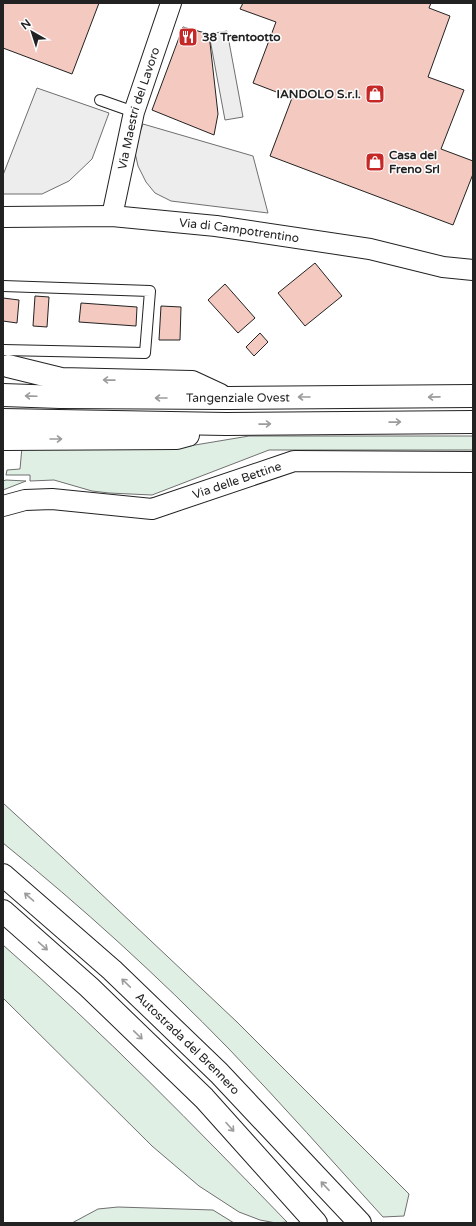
<svg xmlns="http://www.w3.org/2000/svg" width="476" height="1226" font-family="'Varela Round',sans-serif">
  <rect width="100%" height="100%" fill="#fff"/>
  <g fill="#e0efe3" stroke="#6f6f6f">
    <path d="M249,436H473V450H269L152,495L109,493L92,491L54,480L30,481V475H6L7,470L20,469L22,447H183Z"/>
    <path d="M6,480L26,481L3,490V481Z"/>
    <path d="M3,803L63,858L237,1022L409,1194L404,1216L383,1217C332,1161 282,1104 229,1049C158,976 82,907 3,843Z"/>
    <path d="M3,945C103,1032 195,1127 287,1222L276,1223L260,1220L239,1212L199,1186L152,1146L3,998Z"/>
    <path d="M118,1207L213,1210L234,1223H72L98,1209Z"/>
  </g>
  <g fill="#ededed" stroke="#6f6f6f">
    <path d="M227,31L243,117L225,120L209,34Z"/>
    <path d="M37,88L109,113L92,159L69,181L42,194H3V175Z"/>
    <path d="M143,124L253,156L268,213L171,201L155,193L146,182L138,166L134,148Z"/>
  </g>
  <g fill="#f3c9c0" stroke="#222">
    <path d="M3,3H99L72,74L3,48Z"/>
    <path d="M243,3H431L429,8L450,16L428,77L464,90L441,149L473,161V174L453,225L270,156L292,98L253,83L276,22L240,9Z"/>
    <path d="M183,27L209,34L218,114L214,135L152,110Z"/>
    <path d="M315,263L342,296L305,326L278,293Z"/>
    <path d="M225,284L255,318L238,333L208,300Z"/>
    <path d="M35,296L49,297L47,327L33,326Z"/>
    <path d="M3,298L19,300L17,323L3,321Z"/>
    <path d="M81,303L137,307L136,326L79,322Z"/>
    <path d="M161,306L181,307L180,340H159Z"/>
    <path d="M260,333L268,342L254,356L246,347Z"/>
  </g>
  <g fill="none" stroke-linecap="round" stroke-linejoin="round">
    <g stroke="#222" stroke-width="12">
      <g id="lane">
        <path d="M100,100L134,112"/>
        <path d="M3,286L150,291L145,353L3,350"/>
      </g>
    </g>
    <g stroke="#222" stroke-width="22">
      <g id="street">
        <path id="s1" d="M112,216L134,112L171,3"/>
        <path id="s2" d="M3,217L112,216L216,226L370,249L443,267L473,270"/>
        <path id="s3" d="M3,506L25,500L52,499L152,509L294,461L473,462"/>
      </g>
    </g>
    <g stroke="#222" stroke-width="24">
      <g id="highway">
        <path d="M8,366L61,379L192,382L220,395"/>
        <path id="s4" d="M3,395L60,397L228,398L473,396"/>
        <path d="M3,420L226,424L473,422"/>
        <path d="M3,439L177,438L188,435"/>
        <path id="s5" d="M3,875L112,970L219,1073L360,1223"/>
        <path d="M3,911L89,987L204,1098L316,1223"/>
      </g>
    </g>
    <use href="#lane" stroke="#fff" stroke-width="10"/>
    <use href="#street" stroke="#fff" stroke-width="20"/>
    <use href="#highway" stroke="#fff" stroke-width="22"/>
  </g>
  <defs><path id="oneway-shaft" d="M-6 0H5M1.5-3L5.5 0L1.5 3" fill="none" stroke-width="1.6" stroke-linecap="round" stroke-linejoin="round"/></defs>
  <g stroke="#9c9c9c">
    <use href="#oneway-shaft" transform="translate(109 380) rotate(-179)"/>
    <use href="#oneway-shaft" transform="translate(31 396) rotate(-178)"/>
    <use href="#oneway-shaft" transform="translate(304 397) rotate(-180)"/>
    <use href="#oneway-shaft" transform="translate(434 397) rotate(179)"/>
    <use href="#oneway-shaft" transform="translate(161 398) rotate(-180)"/>
    <use href="#oneway-shaft" transform="translate(395 422) rotate(-1)"/>
    <use href="#oneway-shaft" transform="translate(265 424) rotate(-1)"/>
    <use href="#oneway-shaft" transform="translate(56 439)"/>
    <use href="#oneway-shaft" transform="translate(29 897) rotate(-139)"/>
    <use href="#oneway-shaft" transform="translate(43 946) rotate(41)"/>
    <use href="#oneway-shaft" transform="translate(126 983) rotate(-136)"/>
    <use href="#oneway-shaft" transform="translate(138 1035) rotate(44)"/>
    <use href="#oneway-shaft" transform="translate(230 1127) rotate(48)"/>
    <use href="#oneway-shaft" transform="translate(325 1186) rotate(-133)"/>
  </g>
  <defs>
    <g id="restaurant-square" transform="scale(1)"><rect x="-9" y="-9" width="18" height="18" rx="4" fill="#c62828" stroke="#fff"/><path d="M-5-6h1v4h1v-4h1v4h1v-4h1v5L-1.5 .5V6h-2V.5L-5-1ZM5-6V6H3V1.5H1.5Q1.5-4 5-6Z" fill="#fff"/></g>
    <g id="shop-square" transform="scale(1)"><rect x="-9" y="-9" width="18" height="18" rx="4" fill="#c62828" stroke="#fff"/><path d="M-5-2.5h2.3a2.7 3.5 0 0 1 5.4 0H5L5.5 6h-11ZM-1.5-2.5h3a1.5 2.3 0 0 0-3 0Z" fill="#fff"/></g>
  </defs>
  <g fill-rule="evenodd">
    <use href="#restaurant-square" x="188" y="37"/>
    <use href="#shop-square" x="375" y="94"/>
    <use href="#shop-square" x="375" y="162"/>
  </g>
  <g text-anchor="middle" dominant-baseline="central" stroke-width="3" stroke-linejoin="round" paint-order="stroke">
    <g font-size="12" font-weight="bold" fill="#222" stroke="#fff" text-anchor="start">
      <text x="202" y="37">38 Trentootto</text>
      <text x="361" y="94" text-anchor="end">IANDOLO S.r.l.</text>
      <text x="389" y="155">Casa del<tspan x="389" dy="14">Freno Srl</tspan></text>
    </g>
    <g font-size="12" fill="#222" stroke="#fff">
      <text stroke="none"><textPath href="#s1" startOffset="111">Via Maestri del Lavoro</textPath></text>
      <text stroke="none"><textPath href="#s2" startOffset="237">Via di Campotrentino</textPath></text>
      <text stroke="none"><textPath href="#s4" startOffset="235">Tangenziale Ovest</textPath></text>
      <text stroke="none"><textPath href="#s3" startOffset="240">Via delle Bettine</textPath></text>
      <text stroke="none"><textPath href="#s5" startOffset="250">Autostrada del Brennero</textPath></text>
    </g>
  </g>
  <rect width="476" height="1226" fill="none" stroke="#222222" stroke-width="8"/>
  <g transform="translate(32 32) rotate(321)" stroke="#ffffff" stroke-width="3" paint-order="stroke">
  <path d="M0-3L7 15L0 10L-7 15Z" fill="#222222"/>
  <text y="-6" font-size="11" font-weight="bold" text-anchor="middle" fill="#222222">N</text>
  </g>
</svg>
